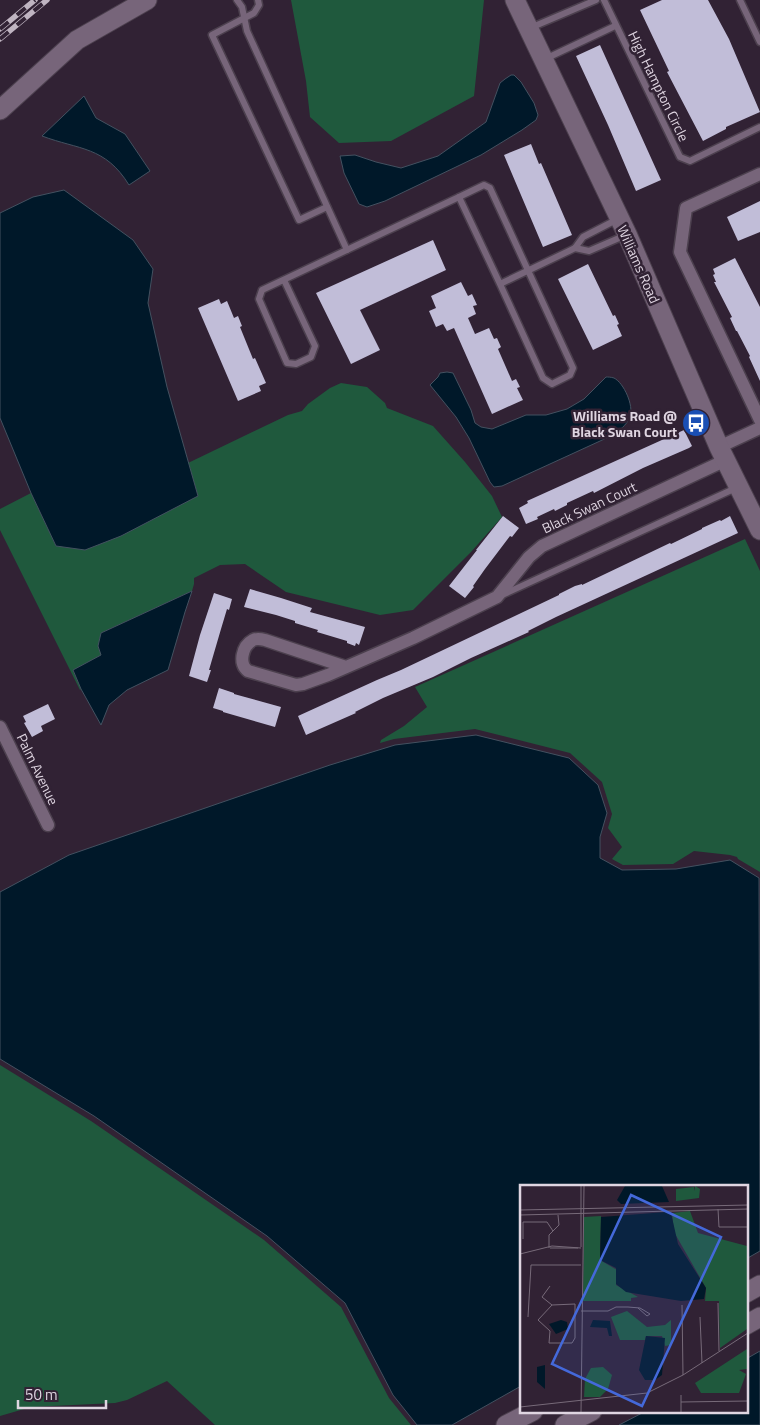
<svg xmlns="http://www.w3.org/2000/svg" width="760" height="1425" font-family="'Titillium Web',sans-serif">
  <rect width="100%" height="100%" fill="#312234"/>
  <g fill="#1f593d">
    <path d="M291,0H484L474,96L391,141L339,143L310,117L306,81Z"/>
    <path d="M341,383L367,387L385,403L387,408L433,426L465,462L492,496L502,517L471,552L413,610L380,615L286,592L245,564L220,565L194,578V584L192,591L101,633V655L73,671L81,689L80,690L0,530V509L31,493L56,546L198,496L188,463L288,415L302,411L308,404L330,388Z"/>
    <path d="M745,539L760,571V872L738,859L737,857L730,855L694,851L673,864L623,865L612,859L622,847L608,828L612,814L602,782L570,753L475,729L394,739L380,743L381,740L404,726L427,707L415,687Z"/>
    <path d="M0,1065L91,1121L264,1240L341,1307L389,1398L411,1425H215L167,1381L127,1400L115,1403L31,1407L0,1416Z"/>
  </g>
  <g fill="#001829" stroke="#435160">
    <path d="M511,75H514L521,82L534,103L538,115L536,120L522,130L481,155L385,201L367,207L359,204L344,173L340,156L355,155L376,162L401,168L438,156L486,122L500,83L505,79Z"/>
    <path d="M84,96L96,118L125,134L150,171L129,185C105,146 79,150 42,136Z"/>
    <path d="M64,190L133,240L153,269L148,303L167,387L198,496L121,536L85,550L56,546L31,493L0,418V213L33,197Z"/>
    <path d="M447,372L453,373L471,410L475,423L481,427L492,429L526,415H546L567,409L584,399L606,377C608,377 611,377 614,378C624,383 634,406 630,416C627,426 619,430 611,436L502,486L494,487L490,482L469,438L456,417L430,385L438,377L440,373Z"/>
    <path d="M192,591L185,612L168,670L127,690L109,705L101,725L81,689L73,670L101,655L98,646L101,633Z"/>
    <path d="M476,735L569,758L598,785L607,813L600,837V858L622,870L676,869L730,860L759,878L760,1251L746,1259V1186H521V1386L452,1425H417L393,1395L345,1303L267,1236L94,1116L0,1059V892L69,855L330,765L395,745Z"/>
    <path d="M760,1351V1425H619L646,1411H746V1359Z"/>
  </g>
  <g fill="#c1bdd8">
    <path d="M662,0H708L729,39L760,112L726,127V129L703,141L667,72L669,71L640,10Z"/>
    <path d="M600,45L661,180L636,191L608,125L576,56Z"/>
    <path d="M531,144L539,164L541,163L572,235L543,247L504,155Z"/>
    <path d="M760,201V232L738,241L727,217Z"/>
    <path d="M433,240L446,270L360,310L380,350L351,364L316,293Z"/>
    <path d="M735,258L760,307V381L749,357L750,356L737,331H736L730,318L732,317L714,282H716L713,275L715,274L713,269Z"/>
    <path d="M588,264L613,316L615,315L619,324L617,325L622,336L593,350L558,279Z"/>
    <path d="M461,282L468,296L472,294L477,305L473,306L476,314L468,318L475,334L489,328L494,339L497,338L501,347L498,349L512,381L516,379L520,387L517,388L523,400L492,414L454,328L447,331L443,324L436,327L429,311L436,308L431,296Z"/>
    <path d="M219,299L221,304L227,301L234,318L238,316L242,326L240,327L253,359L255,358L266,383L259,386L261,391L238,401L198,308Z"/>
    <path d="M684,430L692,446L689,448L643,468L594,493L593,491L567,503V505L555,511L554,509L537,517L538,519L526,524L519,508L528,503L527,501Z"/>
    <path d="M503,516L519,528L512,537L510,536L485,569L473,586L474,587L465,598L449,586L477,550H476Z"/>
    <path d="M730,516L738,533L556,617L528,631L529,632L471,658L433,677L383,698L355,712L356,713L306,735L298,716L377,680L401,670L559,595V594L575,586L582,584V585L670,543L671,544L702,529V528L720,520L721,521Z"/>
    <path d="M250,589L281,598L312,608L310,612L365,627L359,645L356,643L355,646L347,643V641L317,632L318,630L295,623V621L276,615L244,607Z"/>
    <path d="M214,593L232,599L229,610L227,609L221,629L209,670H211L207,682L189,676L200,635Z"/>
    <path d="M219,688L234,693V694L281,707L275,727L223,712V711L213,708Z"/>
    <path d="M48,704L55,719L41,726L43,731L32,737L24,723L26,722L23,716Z"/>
  </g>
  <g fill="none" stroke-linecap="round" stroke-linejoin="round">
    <g stroke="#4c404e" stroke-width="9">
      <g id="lane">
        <path d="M237,0L242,7L247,31L347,250"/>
        <path d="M258,0L259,5L254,13L212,35L299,220L327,207"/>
        <path d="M604,0L680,157L690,161L760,127"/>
        <path d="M740,0L760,42"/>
        <path d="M530,28L596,0"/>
        <path d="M545,59L615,26"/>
        <path d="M618,219L583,237L575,248L589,251L626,235"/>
        <path d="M284,280L315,346L311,357L296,364L287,363L259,299L262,290L459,197"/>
        <path d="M500,284L543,378L552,384L570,375L573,368L490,188L484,185L459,197L500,284L569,251L575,248"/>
        <path d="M502,595L736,488"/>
      </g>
    </g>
    <g stroke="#4c404e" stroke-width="15">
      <g id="street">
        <path d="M760,174L686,208L680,252L760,420"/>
        <path d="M719,447L760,428"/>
        <path d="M346,667L265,640C261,639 257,638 253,640C242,646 238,664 248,671L296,685L303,684L328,675L413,638L497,597L529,557L542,546L726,460"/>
        <path d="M0,727L48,825"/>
      </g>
    </g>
    <g stroke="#4c404e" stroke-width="21">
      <g id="secondary">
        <path d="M515,0L627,234L719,447L760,530"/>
        <path d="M0,110L77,40L147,0"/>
        <path d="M746,1293L760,1285"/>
        <path d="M746,1325L760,1317"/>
        <path d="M506,1425L533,1411"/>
        <path d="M565,1425L592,1411"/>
      </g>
    </g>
    <use href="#lane" stroke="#77657a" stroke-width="6"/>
    <use href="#street" stroke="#77657a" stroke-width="12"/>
    <use href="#secondary" stroke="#77657a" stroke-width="19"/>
    <g stroke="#bfb4c1" stroke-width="5.5">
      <g id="rail">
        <path d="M0,29L35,0"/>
        <path d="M0,39L47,0"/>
      </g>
    </g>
    <use href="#rail" stroke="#312234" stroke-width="4" stroke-dasharray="11" stroke-linecap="butt"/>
  </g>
  <defs>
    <g id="bus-disc" transform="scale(1.4375)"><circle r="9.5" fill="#1a4fb4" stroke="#312234"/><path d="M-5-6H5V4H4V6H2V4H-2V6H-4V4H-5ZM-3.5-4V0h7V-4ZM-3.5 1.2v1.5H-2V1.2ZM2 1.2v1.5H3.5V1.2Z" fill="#fff"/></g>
  </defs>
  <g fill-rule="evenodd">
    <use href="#bus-disc" x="696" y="423"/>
  </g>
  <g text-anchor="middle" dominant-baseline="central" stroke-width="5" stroke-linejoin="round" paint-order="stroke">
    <g font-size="14" fill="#dfd5e1" stroke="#312234">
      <text transform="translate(659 86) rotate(64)">High Hampton Circle</text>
      <text transform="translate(639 264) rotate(66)">Williams Road</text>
      <text transform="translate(589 507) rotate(-25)">Black Swan Court</text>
      <text transform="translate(38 769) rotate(64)">Palm Avenue</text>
    </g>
    <g font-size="14" font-weight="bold" fill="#dfd5e1" stroke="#312234" text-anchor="end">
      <text x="677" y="415">Williams Road @<tspan x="677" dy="16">Black Swan Court</tspan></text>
    </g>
  </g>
  <g transform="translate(520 1185)">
    <rect width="228" height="228" fill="#312234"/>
    <path d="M175,1L180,4L179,13L156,16V4L174,2L175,6ZM170,26L178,48L227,61V144L200,163L199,116H185L186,103L154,47L152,28ZM81,31L80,75L97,85L96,100L118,112L111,113V116H63L64,32ZM107,126L127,142L145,140L151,135V160L145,161L142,151H126L125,155H100L91,132ZM227,164V184L219,185L226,189L219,208H181L175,198ZM83,182L92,190L88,204L80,212H64L65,194L71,183Z" fill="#1f593d"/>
    <path d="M105,1H142L149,17L101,19L97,15ZM147,27L151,28L158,59L186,103L184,114L161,116L106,107L96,99V83L80,75L81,32ZM41,135L47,137L48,144L36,149L29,139ZM73,135L90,136L92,151H89L87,143L70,142ZM126,151L145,153L142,190L135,195H125L119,185ZM25,180V204L17,197V182Z" fill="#001829"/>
    <path fill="none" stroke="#776a79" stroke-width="1" d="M61,1V62M198,24L199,42H228M0,25L228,20M0,30L228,24M3,54V37H27L33,46M29,63V50L39,40L38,30M30,63H58M0,69L32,61L61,63M30,101L22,112L32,120M198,118L199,166M55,119V153L52,158H29L30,146L18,135L32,120ZM162,120L163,190M61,126H88L96,122H108L120,123L130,129L127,131L118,123M8,132L11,80H61M180,132L182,178M161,210V227M161,217L228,216M0,222L127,208L163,190L228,148M61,227L64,1"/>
    <path fill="#4469da" fill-opacity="0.15" stroke="#4469da" stroke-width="2.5" d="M111,10L201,52L122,221L32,179Z"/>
    <rect width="228" height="228" fill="none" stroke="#dfd5e1" stroke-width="2.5"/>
  </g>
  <path d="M18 1400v8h88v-8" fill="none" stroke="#dfd5e1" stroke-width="2.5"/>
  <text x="25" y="1400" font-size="15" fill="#dfd5e1" stroke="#312234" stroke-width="4" paint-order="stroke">50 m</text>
</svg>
